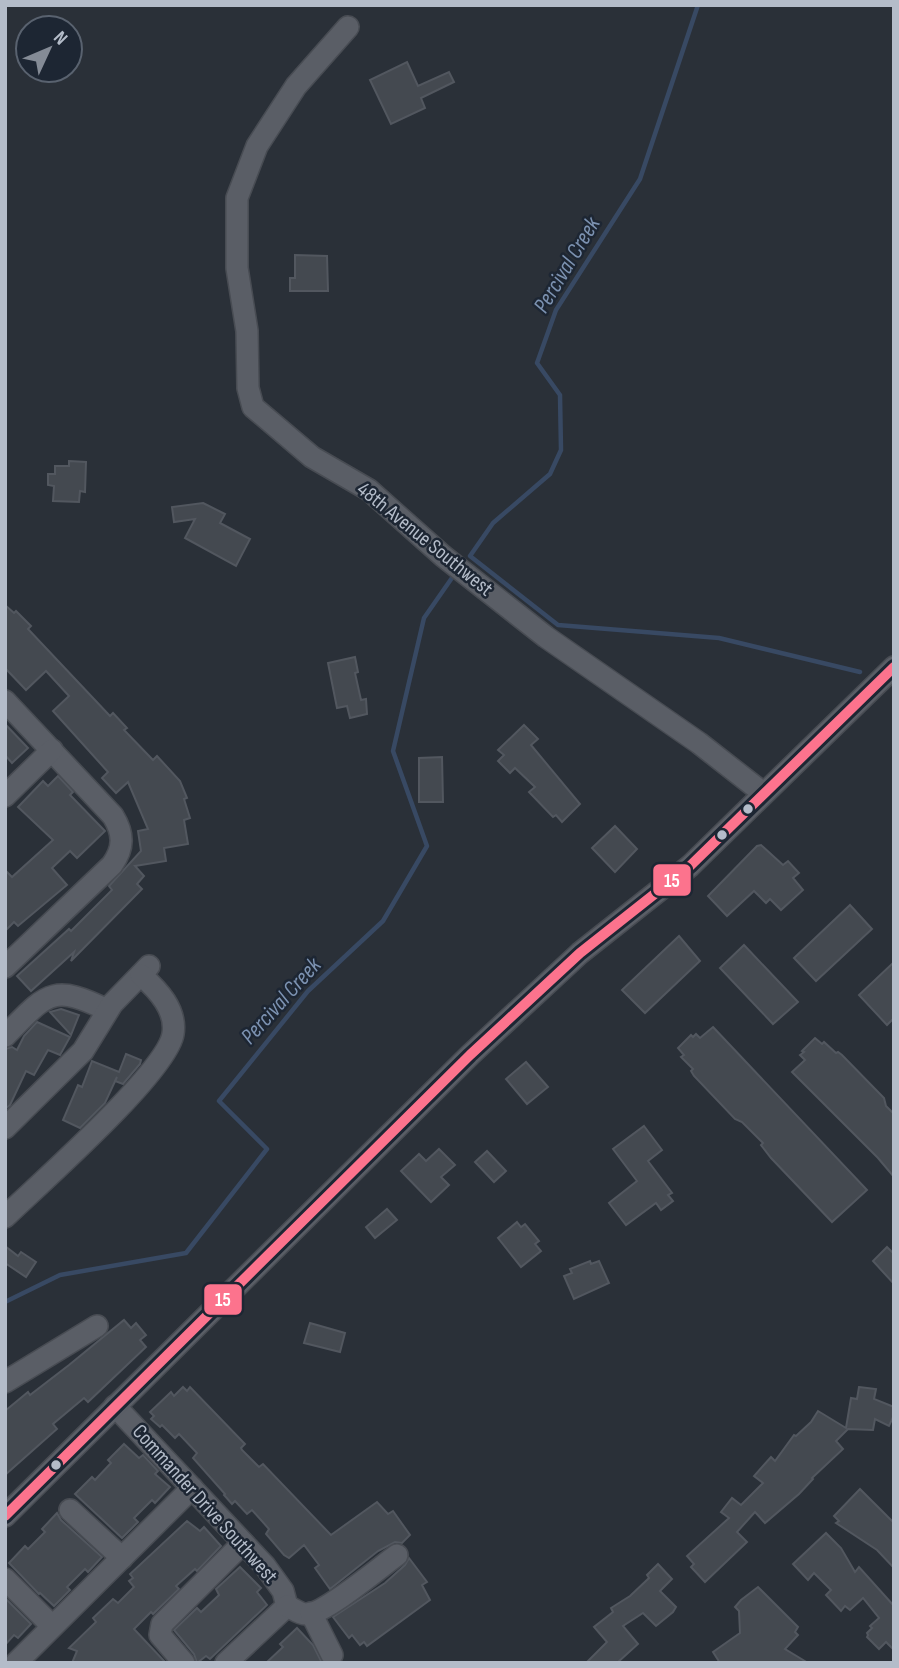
<svg xmlns="http://www.w3.org/2000/svg" width="899" height="1668" font-family="'Sofia Sans Condensed',sans-serif">
  <rect width="100%" height="100%" fill="#2a3038"/>
  <g fill="none" stroke-linecap="round" stroke-linejoin="round">
    <g stroke="#384963" stroke-width="4.5">
      <path d="M698,5L640,179L556,310L537,363L560,395L561,450L550,474L493,523L470,556L558,625L719,638L860,672"/>
      <path d="M5,1302L60,1275L186,1253L267,1149L219,1101L308,991L383,921L427,846L393,751L424,618L454,575"/>
    </g>
  </g>
  <g fill="#444950" stroke="#52575f" stroke-width="2">
    <path d="M407,62L418,86L449,72L454,82L421,98L425,108L391,124L370,80Z"/>
    <path d="M295,255L327,256L328,291H290V278H295Z"/>
    <path d="M69,461L86,462L85,492L80,491L79,502L53,501L54,486L48,485V474H55V466H69Z"/>
    <path d="M203,503L225,514L220,523L250,539L236,566L185,538L195,519L174,522L172,507Z"/>
    <path d="M5,605L14,613L16,611L31,626L28,629L110,716L113,713L127,728L124,730L153,760L157,756L180,781L187,798L184,799L190,818L184,820L188,844L164,848L166,861L135,866L144,876L137,884L142,889L71,961L74,952L31,991L17,976L69,929L71,931L112,890L109,886L141,851L138,831L148,829L128,782L116,793L102,778L108,772L53,711L69,696L46,671L26,690L5,668Z"/>
    <path d="M355,657L358,672L355,673L361,700L366,699L367,714L350,718L347,706L337,708L328,663Z"/>
    <path d="M5,724L28,748L12,763L5,755Z"/>
    <path d="M524,725L538,739L531,745L580,804L562,822L556,815L553,817L529,792L535,787L515,768L510,773L498,761L504,755L498,750Z"/>
    <path d="M442,757L443,802H419V758Z"/>
    <path d="M58,776L73,792L70,795L105,831L77,858L70,851L52,868L67,885L18,926L14,922L5,931V870L12,877L53,840L18,807L43,781L48,786Z"/>
    <path d="M615,826L637,849L615,872L592,848Z"/>
    <path d="M761,845L783,865L788,861L799,873L793,878L803,890L781,910L770,899L766,903L754,891L727,916L708,896L757,846Z"/>
    <path d="M850,905L872,929L816,981L794,958Z"/>
    <path d="M679,936L700,961L645,1013L622,990Z"/>
    <path d="M744,945L798,1002L773,1024L720,968Z"/>
    <path d="M894,962V1018L887,1025L859,995Z"/>
    <path d="M61,1009L79,1015L71,1035L50,1012Z"/>
    <path d="M37,1022L70,1037L60,1055L48,1050L34,1075L26,1071L10,1105L5,1109V1049L12,1047L17,1050L24,1036Z"/>
    <path d="M713,1027L867,1190L832,1222L771,1158L761,1145L763,1143L742,1122L735,1119L694,1076L691,1071L693,1069L681,1057L684,1055L678,1048L691,1035L693,1037L696,1034L700,1038Z"/>
    <path d="M815,1038L822,1044L824,1042L836,1053L838,1052L842,1055L884,1098L886,1106L894,1114V1177L878,1158L792,1072L805,1060L800,1055L804,1052L802,1051Z"/>
    <path d="M126,1054L141,1060L140,1064L123,1084L115,1081L117,1077L105,1103L80,1128L63,1120L78,1085L82,1087L92,1061L119,1072Z"/>
    <path d="M526,1062L548,1087L527,1104L506,1079Z"/>
    <path d="M644,1126L662,1150L648,1161L672,1193L668,1195L673,1201L661,1210L656,1203L626,1225L609,1203L637,1181L613,1149Z"/>
    <path d="M439,1149L455,1165L441,1177L449,1185L431,1202L401,1171L419,1154L426,1161Z"/>
    <path d="M487,1151L506,1171L494,1182L475,1162Z"/>
    <path d="M387,1209L397,1220L375,1238L366,1227Z"/>
    <path d="M517,1222L521,1227L525,1224L539,1241L535,1244L541,1251L521,1267L498,1238Z"/>
    <path d="M5,1246L18,1256L21,1252L36,1262L26,1277L5,1263Z"/>
    <path d="M887,1247L894,1254V1284L873,1261Z"/>
    <path d="M590,1261L591,1264L599,1261L609,1283L574,1299L564,1276L572,1273L570,1269Z"/>
    <path d="M124,1320L131,1328L136,1323L146,1335L140,1340L146,1347L88,1402L84,1398L53,1424L57,1429L5,1475V1411L28,1392L30,1395L69,1365Z"/>
    <path d="M310,1323L345,1333L340,1352L304,1343Z"/>
    <path d="M183,1387L187,1391L190,1387L245,1444L241,1448L242,1450L259,1467L263,1464L331,1535L377,1502L388,1514L393,1511L410,1535L402,1543L395,1542L378,1551L330,1589L315,1568L319,1565L304,1545L289,1558L284,1555L266,1534L269,1529L252,1510L247,1514L235,1501L232,1504L224,1495L225,1494L193,1458L197,1453L179,1434L175,1438L162,1425L160,1427L151,1419L154,1416L150,1412L171,1392L174,1396Z"/>
    <path d="M859,1387L876,1389L874,1399L894,1407V1415L889,1426L875,1419L873,1430L848,1429L836,1441L843,1449L812,1478L813,1479L799,1494L765,1523L755,1512L737,1532L747,1542L705,1582L691,1567L694,1564L687,1556L729,1518L721,1512L732,1498L741,1505L763,1483L754,1476L771,1457L775,1461L794,1435L796,1436L811,1422L818,1411L846,1428L851,1398L857,1399Z"/>
    <path d="M124,1444L139,1458L143,1455L158,1471L155,1474L170,1487L155,1503L152,1500L134,1518L138,1522L122,1538L75,1494L92,1477L95,1480L111,1463L108,1460Z"/>
    <path d="M860,1489L894,1523V1568L877,1550L836,1523L839,1521L834,1516Z"/>
    <path d="M57,1513L61,1520L102,1557L88,1572L85,1569L67,1587L70,1590L54,1606L40,1593L39,1594L9,1563L25,1546L28,1549L45,1532L42,1529Z"/>
    <path d="M187,1521L200,1531L204,1527L221,1546L197,1571L195,1569L176,1586L179,1589L153,1614L151,1612L134,1629L166,1663H72L77,1651L69,1648L96,1622L93,1618L113,1599L118,1603L134,1587L129,1581L133,1578L130,1574Z"/>
    <path d="M826,1533L841,1548L855,1572L859,1567L894,1606V1650L886,1642L879,1649L867,1637L868,1635L867,1633L872,1628L870,1626L879,1618L863,1598L850,1610L845,1606L841,1611L826,1595L831,1590L814,1573L808,1580L793,1564Z"/>
    <path d="M409,1558L427,1582L422,1585L430,1600L367,1646L364,1642L360,1645L352,1635L349,1638L333,1617L385,1583L405,1565Z"/>
    <path d="M658,1564L672,1579L660,1591L676,1607L673,1612L656,1626L643,1613L623,1626L638,1644L617,1663H586L607,1642L594,1627L613,1612L611,1608L630,1596L649,1578L647,1575Z"/>
    <path d="M240,1567L261,1588L257,1592L267,1605L210,1659L206,1656L197,1663L194,1654L174,1630L197,1608L201,1612L219,1595L216,1589Z"/>
    <path d="M758,1587L798,1627L795,1632L798,1635L785,1649L808,1663H720L713,1652L740,1633L739,1611L735,1607L741,1600Z"/>
    <path d="M5,1598L31,1624L18,1638L14,1635L5,1645Z"/>
    <path d="M297,1628L313,1645L322,1663H266L283,1647L280,1644Z"/>
  </g>
  <g fill="none" stroke-linecap="round" stroke-linejoin="round">
    <g stroke="#484c53" stroke-width="24">
      <g id="minor">
        <path d="M348,27L296,86L257,146L237,198V268L247,331L248,388L253,407L312,457L369,490L443,556L546,637L699,743L763,793"/>
        <path d="M5,701L113,816C124,834 124,848 112,865L5,967"/>
        <path d="M5,796L52,750"/>
        <path d="M5,1036C46,995 51,982 107,1010"/>
        <path d="M5,1128L83,1051L112,1004L149,966"/>
        <path d="M5,1217C38,1185 167,1072 173,1034C177,1010 158,990 141,975"/>
        <path d="M5,1382L97,1326"/>
        <path d="M115,1406L265,1566L283,1591L287,1606L226,1663"/>
        <path d="M70,1510L122,1558"/>
        <path d="M5,1516L470,1055L580,953L690,866L894,667"/>
        <path d="M5,1579L52,1626"/>
        <path d="M287,1606C294,1609 301,1615 308,1614C327,1612 379,1568 397,1555"/>
        <path d="M311,1613L332,1655"/>
        <path d="M16,1663L192,1488"/>
        <path d="M184,1663L160,1635L162,1624L243,1543"/>
      </g>
    </g>
    <use href="#minor" stroke="#5a5e66" stroke-width="21"/>
    <g stroke="#1d2633" stroke-width="16">
      <path id="bus-1" d="M5,1516L470,1055L580,953L690,866L894,667"/>
    </g>
    <use href="#bus-1" stroke="#fc738d" stroke-width="10"/>
  </g>
  <g fill="#b4bcc9" stroke="#1d2633" stroke-width="2.5">
    <circle cx="748" cy="809" r="6"/>
    <circle cx="722" cy="835" r="6"/>
    <circle cx="56" cy="1465" r="6"/>
  </g>
  <g text-anchor="middle" dominant-baseline="central" stroke-width="5" stroke-linejoin="round" paint-order="stroke">
    <g font-size="21" fill="#b4bcc9" stroke="#1d2633">
      <text transform="translate(425 539) rotate(39)">48th Avenue Southwest</text>
      <text transform="translate(205 1504) rotate(48)">Commander Drive Southwest</text>
    </g>
    <g font-size="23" font-style="italic" fill="#7c92b1" stroke="#1d2633">
      <text transform="translate(567 265) rotate(-59)">Percival Creek</text>
      <text transform="translate(281 1001) rotate(-48)">Percival Creek</text>
    </g>
  </g>
  <g stroke="#1d2633" stroke-width="2.5">
    <rect x="652" y="863" width="40" height="34" rx="7" fill="#fc738d"/>
    <rect x="203" y="1283" width="40" height="33" rx="7" fill="#fc738d"/>
  </g>
  <g font-size="19" text-anchor="middle" font-weight="bold" fill="#fff">
    <text x="672" y="887">15</text>
    <text x="223" y="1306">15</text>
  </g>
  <rect width="899" height="1668" fill="none" stroke="#b4bcc9" stroke-width="14"/>
  <g transform="translate(49 49) rotate(46)"><circle r="33" fill="#1d2633" stroke="#59626f" stroke-width="2"/>
  <path d="M0-5L12 26L0 18L-12 26Z" fill="#848b96"/>
  <text y="-10" font-size="19" font-weight="bold" text-anchor="middle" fill="#b4bcc9">N</text>
  </g>
</svg>
